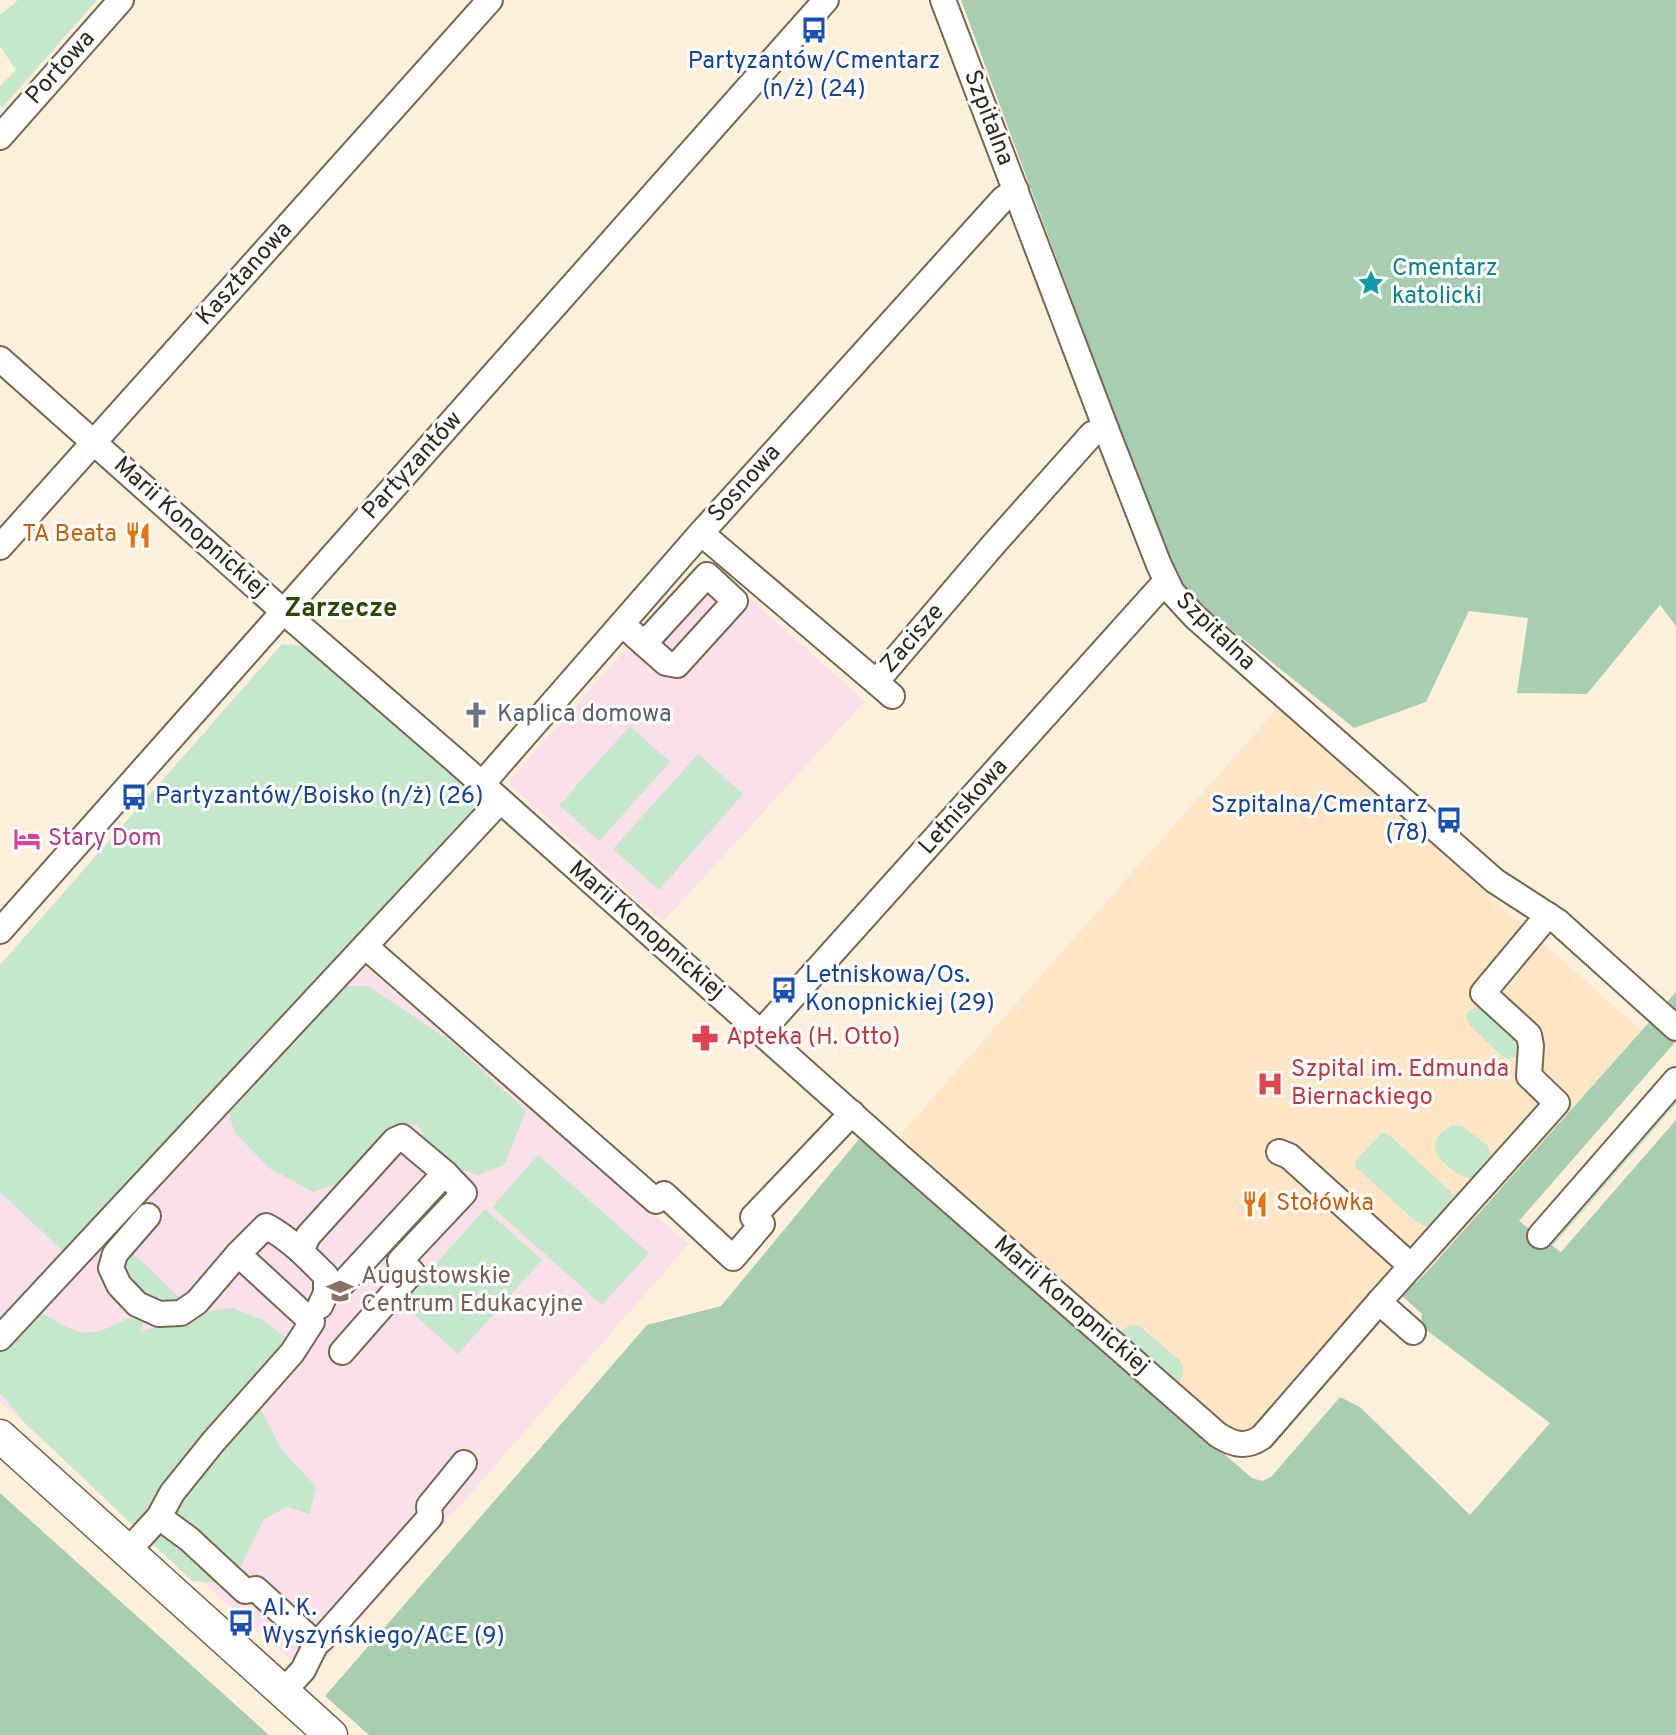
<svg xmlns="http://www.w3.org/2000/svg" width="1676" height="1735" font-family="Overpass,sans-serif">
  <rect width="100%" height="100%" fill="#fff0db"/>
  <path fill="#fee6c6" d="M1278,708L1642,1031L1433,1265L1390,1274L1257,1424L1251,1428L1239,1431L1225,1426L899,1136Z"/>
  <g fill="#fae0e8">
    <path d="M708,561L865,701L663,922L511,786L510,780L627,647Z"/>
    <path d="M282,644L304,646L350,954L689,1244L310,1677L0,1402V965Z"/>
  </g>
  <g fill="#c5e7cc">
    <path d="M18,0H97L2,108L0,106V86L16,70L0,46V15Z"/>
    <path d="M282,644L304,646L488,805L67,1255L0,1192V965Z"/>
    <path d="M630,726L670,762L599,841L559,805Z"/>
    <path d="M698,754L743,794L659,890L613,849Z"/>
    <path d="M344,986H368L452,1042L526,1111L504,1165L478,1175L438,1162L417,1124L392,1127L338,1184L313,1192L269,1168L235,1133L227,1109Z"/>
    <path d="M1476,1007L1485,1008L1521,1038L1519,1055L1509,1059L1503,1057L1471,1026C1464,1018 1465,1011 1476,1007Z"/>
    <path d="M1676,1093V1104L1553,1246L1546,1242Z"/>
    <path d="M1452,1125L1462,1126L1488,1146L1493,1159L1476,1179C1462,1178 1456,1173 1446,1165C1429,1149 1432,1138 1452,1125Z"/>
    <path d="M1383,1132L1387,1133L1454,1195L1456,1199L1432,1227L1422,1225L1415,1221L1355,1166L1356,1160Z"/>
    <path d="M538,1155L649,1253L602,1305L492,1207Z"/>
    <path d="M485,1209L542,1260L458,1354L401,1303Z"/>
    <path d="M129,1249L183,1301L172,1306L144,1299L124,1276L123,1254Z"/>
    <path d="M233,1308L263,1320L299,1348L257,1402L281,1449L316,1487L310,1514L287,1507L264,1519L240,1568L219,1583L192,1581L26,1424L0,1393V1348L36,1309C49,1317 71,1332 87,1333C100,1333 123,1322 134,1315L143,1322L140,1332C152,1330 161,1324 172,1320C192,1313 212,1311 233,1308Z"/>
    <path d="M1131,1325L1139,1326L1143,1329L1180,1361C1186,1369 1183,1376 1178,1384L1120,1333L1123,1329Z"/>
  </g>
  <g fill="#a7ceb0">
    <path d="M961,0H1676V626L1660,605L1587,694L1517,693L1528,618L1469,611L1426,702L1354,728L1178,587Z"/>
    <path d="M1676,992V1041L1519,1221L1561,1252L1676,1120V1735H369L325,1696L647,1325L721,1306L859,1139L1252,1478L1262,1481L1271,1477L1340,1397L1360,1407L1470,1515L1550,1423L1425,1329L1421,1322L1422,1314L1400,1294L1412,1280L1416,1283L1433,1265Z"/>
    <path d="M0,1493L269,1735H0Z"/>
  </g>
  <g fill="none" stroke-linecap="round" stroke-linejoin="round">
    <g stroke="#776750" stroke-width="28">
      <g id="minor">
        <path d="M943,0L1106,429L1159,565L1172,592L1195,617L1495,881L1557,921L1676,1028"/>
        <path d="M0,137L121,0"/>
        <path d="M0,359L284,612L455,760L897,1154L1218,1435C1234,1445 1246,1448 1262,1437L1379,1302"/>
        <path d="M701,533L876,682L993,545L1092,434L1106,429"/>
        <path d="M0,547L490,0"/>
        <path d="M622,624L666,663L677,665L735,601L707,575L644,644"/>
        <path d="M876,682L892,696"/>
        <path d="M482,784L701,533L1003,199L1016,190"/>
        <path d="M0,931L826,0"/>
        <path d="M365,946L656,1201L664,1194L733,1258L762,1224L753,1217L852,1113"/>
        <path d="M761,1032L1166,581"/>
        <path d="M1279,1152L1289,1156L1411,1266"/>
        <path d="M1540,1236L1676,1080"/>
        <path d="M301,1251L308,1236L395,1140L402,1137L445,1173"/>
        <path d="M238,1254L266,1226C289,1238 308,1258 326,1276V1293L320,1306"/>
        <path d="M326,1293L344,1282L445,1173L464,1193L400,1261L412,1272L342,1352"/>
        <path d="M1413,1332L1379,1302L1557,1103L1529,1076L1531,1046L1529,1035L1483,993L1548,915"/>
        <path d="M0,1338L500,801"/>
        <path d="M159,1517L189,1539L245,1591L256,1589L316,1644L322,1639L430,1517L429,1506L464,1463"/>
        <path d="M127,1552L159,1517L172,1493L213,1442L292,1353L312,1322L238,1254L197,1302L181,1313L159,1314L137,1304L119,1285L111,1268L115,1254L148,1216"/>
        <path d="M282,1693L303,1670L316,1644"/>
      </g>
    </g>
    <g stroke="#776750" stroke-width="35">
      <path id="major" d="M0,1436L331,1735"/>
    </g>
    <use href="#minor" stroke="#fff" stroke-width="24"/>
    <use href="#major" stroke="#fff" stroke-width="32"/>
  </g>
  <defs>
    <g id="bus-bare" transform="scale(2.1)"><path d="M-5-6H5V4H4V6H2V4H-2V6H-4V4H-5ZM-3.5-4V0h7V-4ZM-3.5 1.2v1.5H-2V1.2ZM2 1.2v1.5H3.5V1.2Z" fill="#1a4fb4" stroke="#fff" stroke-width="2.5" paint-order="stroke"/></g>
    <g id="sight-bare" transform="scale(2.1)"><path d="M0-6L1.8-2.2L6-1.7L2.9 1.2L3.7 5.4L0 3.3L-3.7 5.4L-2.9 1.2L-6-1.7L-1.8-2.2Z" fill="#0f9aa8" stroke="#fff" stroke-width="2.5" paint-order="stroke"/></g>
    <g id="restaurant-bare" transform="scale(2.1)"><path d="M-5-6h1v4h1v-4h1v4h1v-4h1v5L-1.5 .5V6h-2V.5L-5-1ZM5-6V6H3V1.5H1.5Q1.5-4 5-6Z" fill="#e8710a" stroke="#fff" stroke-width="2.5" paint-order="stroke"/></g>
    <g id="church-bare" transform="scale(2.1)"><path d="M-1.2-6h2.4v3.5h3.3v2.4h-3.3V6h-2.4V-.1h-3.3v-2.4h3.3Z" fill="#6b7280" stroke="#fff" stroke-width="2.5" paint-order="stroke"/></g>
    <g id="hotel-bare" transform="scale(2.1)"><path d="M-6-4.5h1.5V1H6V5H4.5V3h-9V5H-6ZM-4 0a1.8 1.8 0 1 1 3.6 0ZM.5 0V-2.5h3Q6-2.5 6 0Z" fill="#d1479c" stroke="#fff" stroke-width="2.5" paint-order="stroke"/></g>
    <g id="pharmacy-bare" transform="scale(2.1)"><path d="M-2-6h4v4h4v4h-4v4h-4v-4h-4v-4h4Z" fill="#e0444e" stroke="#fff" stroke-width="2.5" paint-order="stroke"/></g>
    <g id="hospital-bare" transform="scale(2.1)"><path d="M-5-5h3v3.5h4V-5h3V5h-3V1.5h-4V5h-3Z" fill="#e0444e" stroke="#fff" stroke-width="2.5" paint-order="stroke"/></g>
    <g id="university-bare" transform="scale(2.1)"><path d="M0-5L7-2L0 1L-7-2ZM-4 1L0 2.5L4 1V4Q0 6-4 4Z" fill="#8d6e63" stroke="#fff" stroke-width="2.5" paint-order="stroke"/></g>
  </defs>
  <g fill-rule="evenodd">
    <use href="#bus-bare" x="814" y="30"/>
    <use href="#sight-bare" x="1371" y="283"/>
    <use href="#restaurant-bare" x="138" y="535"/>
    <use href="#church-bare" x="476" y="715"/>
    <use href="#bus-bare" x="134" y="797"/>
    <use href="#bus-bare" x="1449" y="820"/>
    <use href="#hotel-bare" x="27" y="839"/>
    <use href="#bus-bare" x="784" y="990"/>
    <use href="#pharmacy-bare" x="705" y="1038"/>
    <use href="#hospital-bare" x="1270" y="1084"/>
    <use href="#restaurant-bare" x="1255" y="1204"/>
    <use href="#university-bare" x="340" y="1291"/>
    <use href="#bus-bare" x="241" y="1623"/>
  </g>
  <g text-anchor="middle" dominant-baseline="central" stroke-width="6" stroke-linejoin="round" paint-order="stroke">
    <g font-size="24" fill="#164399" stroke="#fff" text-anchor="start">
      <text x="814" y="62" text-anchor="middle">Partyzantów/Cmentarz<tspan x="814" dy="28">(n/ż) (24)</tspan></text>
      <text x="155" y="797">Partyzantów/Boisko (n/ż) (26)</text>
      <text x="1428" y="806" text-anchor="end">Szpitalna/Cmentarz<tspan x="1428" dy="28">(78)</tspan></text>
      <text x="805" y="976">Letniskowa/Os.<tspan x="805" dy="28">Konopnickiej (29)</tspan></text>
      <text x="262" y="1609">Al. K.<tspan x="262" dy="28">Wyszyńskiego/ACE (9)</tspan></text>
    </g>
    <g font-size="24" fill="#2e281e" stroke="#fff">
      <text transform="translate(61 68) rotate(-48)">Portowa</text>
      <text transform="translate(988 118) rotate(69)">Szpitalna</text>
      <text transform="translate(245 274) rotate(-48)">Kasztanowa</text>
      <text transform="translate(413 466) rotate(-48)">Partyzantów</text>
      <text transform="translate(745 484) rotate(-48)">Sosnowa</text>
      <text transform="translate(190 528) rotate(42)">Marii Konopnickiej</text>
      <text transform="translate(1215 632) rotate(44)">Szpitalna</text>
      <text transform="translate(913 639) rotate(-49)">Zacisze</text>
      <text transform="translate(964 807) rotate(-48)">Letniskowa</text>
      <text transform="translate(646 931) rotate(41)">Marii Konopnickiej</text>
      <text transform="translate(1071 1306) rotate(41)">Marii Konopnickiej</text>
    </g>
    <g font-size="24" fill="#0d838f" stroke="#fff" text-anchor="start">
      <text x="1392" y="269">Cmentarz<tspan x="1392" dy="28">katolicki</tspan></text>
    </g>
    <g font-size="24" fill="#c56008" stroke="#fff" text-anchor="end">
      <text x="117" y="535">TA Beata</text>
      <text x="1276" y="1204" text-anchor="start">Stołówka</text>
    </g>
    <g font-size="24" fill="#5b616d" stroke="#fff" text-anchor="start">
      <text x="497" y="715">Kaplica domowa</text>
    </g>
    <g font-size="24" fill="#b23c85" stroke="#fff" text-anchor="start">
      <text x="48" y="839">Stary Dom</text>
    </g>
    <g font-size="24" fill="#be3a42" stroke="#fff" text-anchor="start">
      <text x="726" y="1038">Apteka (H. Otto)</text>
      <text x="1291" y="1070">Szpital im. Edmunda<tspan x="1291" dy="28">Biernackiego</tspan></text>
    </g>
    <g font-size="24" fill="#785e54" stroke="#fff" text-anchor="start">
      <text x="361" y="1277">Augustowskie<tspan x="361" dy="28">Centrum Edukacyjne</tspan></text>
    </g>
    <g font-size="26" font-weight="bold" fill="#2d4900" stroke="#fff">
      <text x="341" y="609">Zarzecze</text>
    </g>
  </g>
</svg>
